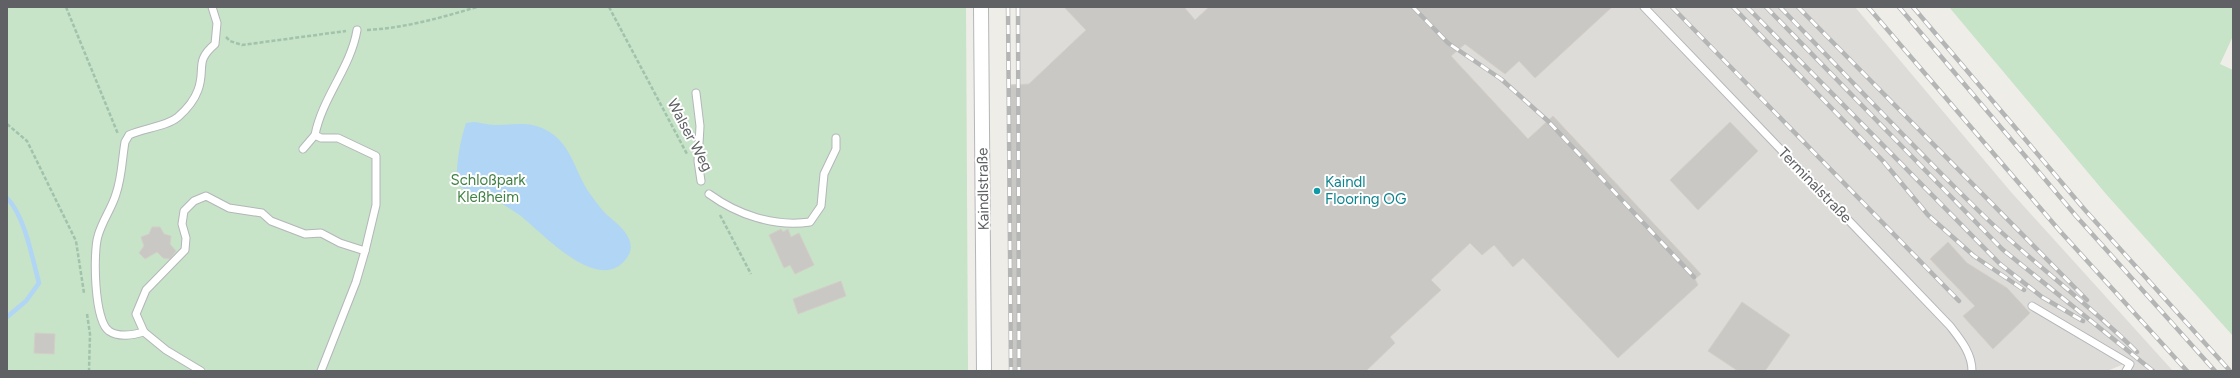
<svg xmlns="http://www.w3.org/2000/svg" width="2240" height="378" font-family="Figtree,sans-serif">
  <rect width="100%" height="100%" fill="#efede7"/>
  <path fill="#dedcd9" d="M1017,7H1855L2011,192L2173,371H2131L2124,364L2107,371H1015Z"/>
  <g fill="#c7e3c8">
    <path d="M7,7H966L968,371H7Z"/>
    <path d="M1949,7H2233V36L2220,64L2233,70V336L2106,194Z"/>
  </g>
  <path fill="#b1d5f5" d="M475,122C482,123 489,125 496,125C515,125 529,121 546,130C571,143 574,169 588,191C594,199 600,208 607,215C615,222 624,228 629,239C632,246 631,253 626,259C599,295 543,234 521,216C512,210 502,203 492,199C480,194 467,193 457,184C456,163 460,142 466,123Z"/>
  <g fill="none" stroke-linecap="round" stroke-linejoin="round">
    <path stroke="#b1d5f5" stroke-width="4.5" d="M7,198C25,216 32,258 39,283L26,301L7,317"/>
  </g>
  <g fill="#cac8c4" stroke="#d3cfc6">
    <path d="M1064,7H1184L1195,20L1209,7H1612L1535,78L1519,61L1505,74L1465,44L1451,56L1528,139L1553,116L1701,274L1695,279L1698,285L1618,358L1523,258L1513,267L1494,245L1482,255L1470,243L1431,280L1441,290L1390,337L1395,343L1366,371H1013L1010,85L1029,84L1086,30Z"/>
    <path d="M1730,122L1758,151L1698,210L1670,180Z"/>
    <path d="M152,227H160L164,234L171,236L170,244L176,251L170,259L163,258L157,252L145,259L139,253L144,246L141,237L149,234Z"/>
    <path d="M781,229L783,232L788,229L791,237L799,233L814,265L795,274L790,265L784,268L769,235Z"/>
    <path d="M1948,242L1967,263L2007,288L2030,313L1993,349L1963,316L1975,306L1930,259Z"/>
    <path d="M841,281L846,296L798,314L793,299Z"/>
    <path d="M1742,302L1790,335L1765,371H1738L1708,351Z"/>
    <path d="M35,333L55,334L54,354L34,353Z"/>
  </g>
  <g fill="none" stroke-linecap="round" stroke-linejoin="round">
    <g stroke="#b4b6ba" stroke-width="9">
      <g id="service">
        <path d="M1644,7L1950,326C1960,339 1972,353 1972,371"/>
        <path d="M696,93L700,126L698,161L701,181"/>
        <path d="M303,149L315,135"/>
        <path d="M709,194C738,215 774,227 810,222L821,206L824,174L836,149V138"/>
        <path d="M2032,306L2130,364L2126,371"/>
        <path d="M144,332C133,335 119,338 109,331C94,321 93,252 98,236C102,221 112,208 116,194C122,177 122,159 125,142L129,135C143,128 166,127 178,117C186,110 194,101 198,90C206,68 194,62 215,44L217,23L212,7"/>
        <path d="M201,371L166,350L144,332L136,314L146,290L185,250L186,238L182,224L184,211L194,201L206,196L229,208L262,213L271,221L305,234L321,233L340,243L365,251"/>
        <path d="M321,371L356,282L365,251L376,205V156L338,138H321L315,135C322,98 351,67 357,30"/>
      </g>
    </g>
    <g stroke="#b4b6ba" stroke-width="16">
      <path id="minor" d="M981,7L984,371"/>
    </g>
    <g stroke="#a1c3ac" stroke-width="2.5" stroke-dasharray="4 2" stroke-linecap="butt">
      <path d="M66,7L118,134"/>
      <path d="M609,7L687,154"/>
      <path d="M367,30C405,28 440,18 477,7"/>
      <path d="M226,37L230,41L242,45L346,31"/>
      <path d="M7,124L27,141L76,241L84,293"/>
      <path d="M720,215L751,274"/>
      <path d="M87,314L90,334L89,371"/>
    </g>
    <use href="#service" stroke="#fff" stroke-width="7"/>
    <use href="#minor" stroke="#fff" stroke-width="14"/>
    <g stroke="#b4b5b5" stroke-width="4.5">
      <g id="rail">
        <path d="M1008,7L1011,371"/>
        <path d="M1018,7L1019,371"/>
        <path d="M1413,7L1448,43L1501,79L1548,121L1694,277"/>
        <path d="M1672,7L1959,301"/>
        <path d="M1733,7L1883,161L1928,215L1974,256L2024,290"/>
        <path d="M1747,7L2000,264L2042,297L2083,321"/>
        <path d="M1766,7L2002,249L2153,371"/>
        <path d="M1780,7C1848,77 1915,149 1985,217C2034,264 2089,304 2137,352"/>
        <path d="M1798,7L2087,300"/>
        <path d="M1868,7L2059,230L2187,371"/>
        <path d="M1899,7L2076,216L2215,371"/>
        <path d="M1913,7L2085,210L2230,371"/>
      </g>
    </g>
    <use href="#rail" stroke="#fff" stroke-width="3" stroke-dasharray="9" stroke-linecap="butt"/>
  </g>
  <circle fill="#0f9aa8" stroke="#fff" stroke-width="1.5" cx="1317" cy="191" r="4"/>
  <g text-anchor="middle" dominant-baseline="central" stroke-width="4" stroke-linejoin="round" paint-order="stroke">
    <g font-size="15" fill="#5f6165" stroke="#fff">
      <text transform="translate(690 135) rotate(62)">Walser Weg</text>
      <text transform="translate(1815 185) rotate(46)">Terminalstraße</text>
      <text transform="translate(983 189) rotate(-91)">Kaindlstraße</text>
    </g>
    <g font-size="15" fill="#418246" stroke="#fff">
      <text x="488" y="180">Schloßpark<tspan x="488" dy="17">Kleßheim</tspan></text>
    </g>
    <g font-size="15" fill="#0d838f" stroke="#fff" text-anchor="start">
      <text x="1325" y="182">Kaindl<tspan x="1325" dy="17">Flooring OG</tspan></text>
    </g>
  </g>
  <rect width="2240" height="378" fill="none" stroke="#5f6165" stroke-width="16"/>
</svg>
